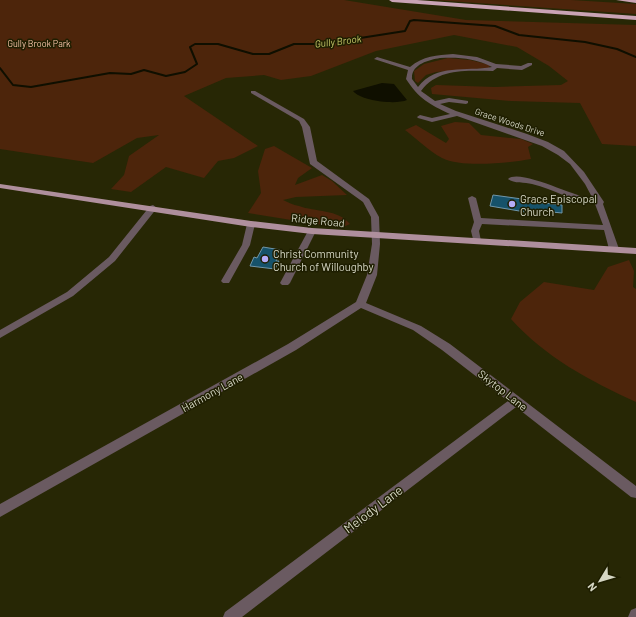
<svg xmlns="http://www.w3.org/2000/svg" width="636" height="617" font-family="Barlow,sans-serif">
  <rect width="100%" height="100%" fill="#272705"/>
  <g fill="#4d250b">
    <path d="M0,0H344L466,20L636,25V146L602,144L580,103L511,101L432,94L431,88L436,85L495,87L561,85L568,81L549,66L517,47L454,35L376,51L311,76L281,80L264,75L226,78L184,96L258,146L234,158L218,161L204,178L166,167L131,192L111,189L124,175L129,156L159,135L137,138L93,163L0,149Z"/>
    <path d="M434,0H571L636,4V14Z"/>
    <path d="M448,58L470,60L490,65L489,68L436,72L426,75L418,83L415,81L414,71L424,64Z"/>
    <path d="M455,122L469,123L481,135L521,139L533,144L528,147L531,159C510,163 461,168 442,158C429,151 417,139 405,130L416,125L446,143L449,139L441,126Z"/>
    <path d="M274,146L312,168L298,178L295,185L322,175L332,181L347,195L296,197L283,200C288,202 293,205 299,206C315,212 338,209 350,224L341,228L248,213L261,193L258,171L265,149Z"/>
    <path d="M629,260L634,271L633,287L636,289V402C590,381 545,357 511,319L520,302L544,282L594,290L608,267Z"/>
  </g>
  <path fill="#0f0f00" d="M382,83L394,84L407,100C396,105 361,101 353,91Z"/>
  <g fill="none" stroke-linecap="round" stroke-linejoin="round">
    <path stroke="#0f0f00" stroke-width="2" d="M0,68L13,85L31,87L110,73L131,74L144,70L166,76L185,72L197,64L190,47L195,44H218L253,54H269L294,44H322L405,31L410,21L414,20L495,26L519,35L585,42L617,49L636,57"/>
  </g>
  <g fill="#16526a" stroke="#7096a9">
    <path d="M493,195L522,199L526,201L562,205V213L532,210L531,213L490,206Z"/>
    <path d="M263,247L281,250L276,261H279L275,269L250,266L254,257L257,258Z"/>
  </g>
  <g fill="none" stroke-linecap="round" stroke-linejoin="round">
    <g fill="#6a5a61" fill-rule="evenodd">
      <path d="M453,54L477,57L496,64L521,66L528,63H532V65L522,70L497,68L493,71C467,71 438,68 421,91L435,101L449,98L468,101V103L466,104L449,102L440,104L456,111L527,134L548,142L564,151L584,172L604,202L603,204L619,249L617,251L614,252L609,249L604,230L482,224L479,231L481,241L477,244L474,243L471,231L474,222L468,198L472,196L476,198L481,218L603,225L595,204C573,202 554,189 532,184C525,182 514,184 508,179C520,168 576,198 593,199L585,184L570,164L558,155L542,146L457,116L432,122L418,118L417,117L420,115L432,118L450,114C429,104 419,99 406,79L408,70L374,59L377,57L410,67C423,56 437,55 453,54ZM440,58C458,57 475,58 492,67C466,72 436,63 418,87L412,79C411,64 429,60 440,58Z"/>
      <path d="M251,91H255L304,119L310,127L317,161L369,199L379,217L380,244L377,275L366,303L421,326L450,344L636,486V498L631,497L516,407L242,617H223L225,612L508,401L442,350L413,330L361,308L296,350L0,517V504L288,344L356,302L367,275L372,244L371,217L363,202L310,164L302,127L299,121L251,93Z"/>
      <path d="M153,205L157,208L115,261L73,296L0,338V330L67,292L109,257L150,206Z"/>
      <path d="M251,221L255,224L250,245L229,283H223L221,281L242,245L247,224Z"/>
      <path d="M312,228L316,231L290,283L288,285H282L280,283L308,231Z"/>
      <path d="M636,608V617H628L631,610Z"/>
    </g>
    <path fill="#af8f9d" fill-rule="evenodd" d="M0,184L251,221L312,228L636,248V254L312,234L251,227L0,188Z"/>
    <g fill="#caa3b5" fill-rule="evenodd">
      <path d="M389,0H417L636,16V20L392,2Z"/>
      <path d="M616,0H636V3Z"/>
    </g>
  </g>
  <g fill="#b5acf8" stroke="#1e1e00" stroke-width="1.5">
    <circle cx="512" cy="204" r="4"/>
    <circle cx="265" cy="259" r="4"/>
  </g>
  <g text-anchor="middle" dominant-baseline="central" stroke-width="3" stroke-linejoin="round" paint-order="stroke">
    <g font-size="9" fill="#f5c1a5" stroke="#1e1e00">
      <text x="39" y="43">Gully Brook Park</text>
    </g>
    <g font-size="9" fill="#d5d6c3" stroke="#1e1e00">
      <text transform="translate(510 122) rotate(18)">Grace Woods Drive</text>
    </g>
    <g font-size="10" font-style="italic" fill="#c9ca6b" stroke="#1e1e00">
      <text transform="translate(338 41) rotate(-7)">Gully Brook</text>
    </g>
    <g font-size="11" fill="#d5d6c3" stroke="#1e1e00" text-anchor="start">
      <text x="520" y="198">Grace Episcopal<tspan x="520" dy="13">Church</tspan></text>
      <text x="273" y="253">Christ Community<tspan x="273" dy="13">Church of Willoughby</tspan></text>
    </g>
    <g font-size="11" fill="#d5d6c3" stroke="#1e1e00">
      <text transform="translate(318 220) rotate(6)">Ridge Road</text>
      <text transform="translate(503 390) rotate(38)">Skytop Lane</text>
      <text transform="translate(212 392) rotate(-29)">Harmony Lane</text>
    </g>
    <g font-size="13" fill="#d5d6c3" stroke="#1e1e00">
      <text transform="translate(373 509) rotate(-37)">Melody Lane</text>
    </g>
  </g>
  <g transform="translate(600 581) rotate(232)" stroke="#1e1e00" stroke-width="3" paint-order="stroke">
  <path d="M0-3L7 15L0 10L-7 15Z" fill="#d5d6c3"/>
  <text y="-6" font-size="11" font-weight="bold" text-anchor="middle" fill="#d5d6c3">N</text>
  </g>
</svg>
